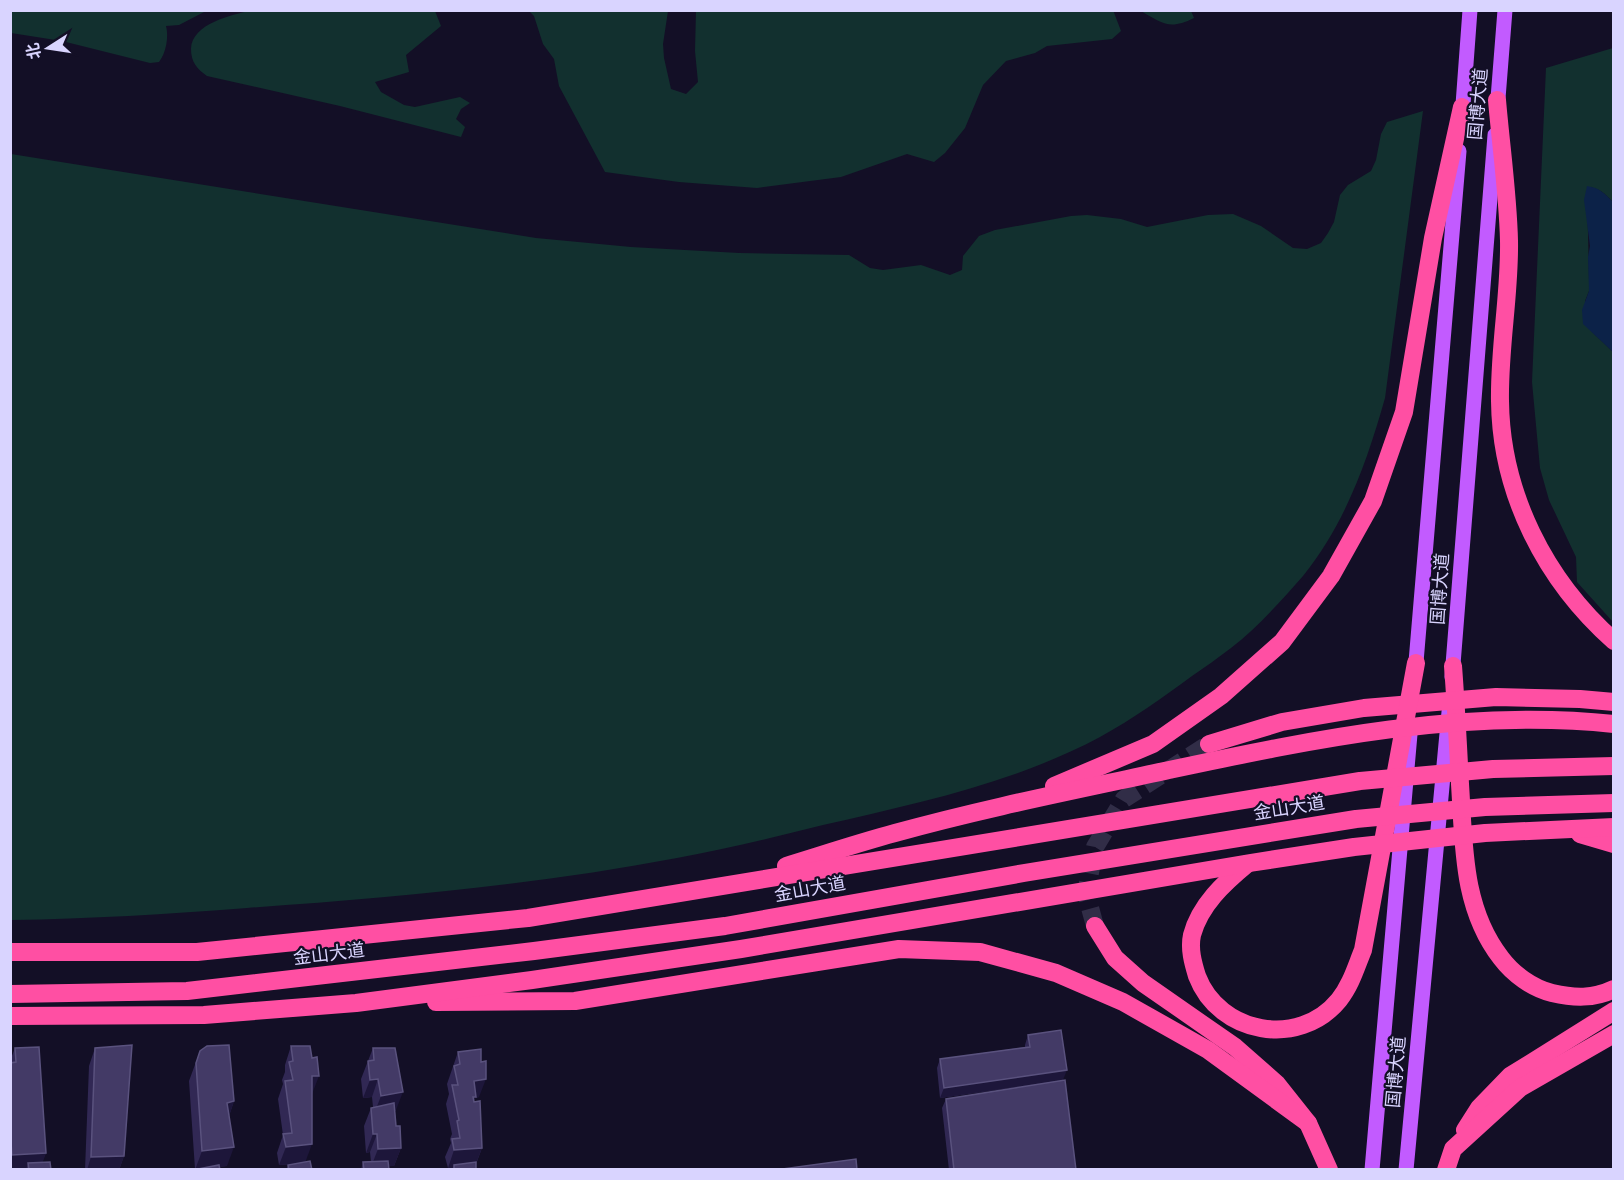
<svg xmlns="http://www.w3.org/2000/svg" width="1624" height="1180" font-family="Rubik,'Noto Sans SC',sans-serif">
  <rect width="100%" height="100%" fill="#130f26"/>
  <g fill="#12302f">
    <path d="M253,10L435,11L441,26L406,55L409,72L375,82L381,92L404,105L415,107L460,97L470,103L461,109L456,119L465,127L461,137L340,106L207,76C197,69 191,62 191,49C192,23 232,15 253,10Z"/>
    <path d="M1113,10L1121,31L1112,39L1047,46L1035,53L1006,61L983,85L965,128L945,153L934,162L907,154L841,177L757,188L679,182L605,172L559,86L554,59L543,44L534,16L529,11H668L663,44L664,58L671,89L686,94L698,82L695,51L696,11Z"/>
    <path d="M10,11L11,10L206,11L179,25L166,26C169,37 166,53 159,62L150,63L62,41L11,33Z"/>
    <path d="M1141,11H1191L1194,18C1170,30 1163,24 1141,11Z"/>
    <path d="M1613,48V202C1604,193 1600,188 1587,187L1589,279V291L1585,301L1592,332L1613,352V622L1577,582L1576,557L1549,500L1540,468L1532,382L1546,68Z"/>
    <path d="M1423,111L1385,398C1367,462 1345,524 1303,576C1281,601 1257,628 1231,648C1218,658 1205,667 1192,676C1162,698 1133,719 1100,737C1014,783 918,803 823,825C775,837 726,849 677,858C535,885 391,898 247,908C168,914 89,919 11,920V154L536,238L631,247L739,253L849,255L870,268L883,270L921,265L950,275L962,270L963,256L979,236L995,230L1071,216L1087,215L1121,219L1147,227L1208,215L1233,214L1261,226L1293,248L1307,249L1321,243L1328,233L1334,222L1340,195L1348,185L1371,171L1376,160L1381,134L1387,122Z"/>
  </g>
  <path fill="#0c2248" d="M1587,186C1600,188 1604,193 1613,202V352L1583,324L1582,310L1589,291L1588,257L1590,246L1584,200Z"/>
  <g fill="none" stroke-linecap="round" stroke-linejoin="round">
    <path stroke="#312d47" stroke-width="18" stroke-dasharray="18 9" stroke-linecap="butt" d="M1095,926L1086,893L1095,847L1124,799L1209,744"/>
    <g stroke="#c25bff" stroke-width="15">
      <path d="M1497,111L1505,10"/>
      <path d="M1462,118L1470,10"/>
      <path d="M1415,674L1459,151"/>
      <path d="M1452,677L1495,135"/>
      <path d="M1372,1170L1410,734"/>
      <path d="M1406,1170L1449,712"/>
    </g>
    <g stroke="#ff4fa3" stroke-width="18">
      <path d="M1497,100C1501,147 1508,195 1509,241C1510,294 1499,347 1500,401C1501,493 1545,580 1614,641"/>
      <path d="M1453,666C1456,705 1458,745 1460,784C1464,845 1462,908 1501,958C1513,974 1532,988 1552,993C1574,998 1593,999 1614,989"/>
      <path d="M1209,744L1282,722L1364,708L1496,697L1580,699L1614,702"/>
      <path d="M1054,786L1153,744L1221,696L1282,642L1331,576L1373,501L1404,412L1433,238L1462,107"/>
      <path d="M1580,834L1614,844"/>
      <path d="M1247,864C1224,883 1200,905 1192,935C1189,949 1193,963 1197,976C1219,1034 1299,1049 1339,1000C1351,985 1356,967 1363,950L1416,663"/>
      <path d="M786,866C822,855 858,843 895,833C985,808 1077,790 1169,770C1315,739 1464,708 1614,724"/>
      <path d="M1095,926L1115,958L1143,983L1235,1047L1277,1084L1308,1123L1329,1170"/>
      <path d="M10,952H197L528,918L1360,781L1493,769L1614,766"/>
      <path d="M10,994L187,991L534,951L725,926L1024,873L1356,819L1485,807L1614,803"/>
      <path d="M436,1002L575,1001L899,949L980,952L1056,973L1123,1002L1208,1050L1308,1123"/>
      <path d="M10,1016L204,1015L356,1003L532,980L741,949L1250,863L1354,847L1485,833L1614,827"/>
      <path d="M1465,1130L1479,1108L1510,1076L1614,1011"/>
      <path d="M1446,1170L1453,1149L1520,1088L1614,1034"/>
    </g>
  </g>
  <g fill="#312854">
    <path d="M1028,1035L1063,1080L1076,1170H949L942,1108L946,1099L1057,1081L940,1098L937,1068L940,1059L1025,1047V1045Z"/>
    <path d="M291,1046L312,1093L305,1162L312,1170H286L288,1165L293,1164L279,1165L277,1153L283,1135L278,1099L283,1084L282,1080L285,1072V1065Z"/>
    <path d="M15,1048L46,1153L42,1162L51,1170H10V1061Z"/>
    <path d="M95,1048L124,1156L119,1170H85L89,1066Z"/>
    <path d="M373,1048L396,1110L395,1111L396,1126L401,1148L394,1166H388L389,1170H361L363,1162H371L370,1152L366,1153L364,1126L371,1108L373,1107L372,1097L363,1098L361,1079Z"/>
    <path d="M200,1051L234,1101L229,1116L227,1166L195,1169L189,1081Z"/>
    <path d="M458,1052L479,1097L475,1098L474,1101L482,1148L476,1164V1170H452L453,1168H448L445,1157L451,1143L450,1139L452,1134L446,1104L449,1094L447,1084Z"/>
  </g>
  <g fill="#1d163a">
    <path d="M1067,1070L1063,1080L940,1098L944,1088Z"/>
    <path d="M312,1076H319L312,1094Z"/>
    <path d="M378,1079L372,1097L363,1098L370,1080Z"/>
    <path d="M486,1079L479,1097L475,1098L469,1115L474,1081Z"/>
    <path d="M403,1092L396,1110L374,1114L381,1096Z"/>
    <path d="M234,1101L228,1119L227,1103Z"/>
    <path d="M373,1134H377L370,1152L366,1153Z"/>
    <path d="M312,1144L305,1163L279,1165L286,1147Z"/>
    <path d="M234,1147L227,1166L195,1170L202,1151Z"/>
    <path d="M401,1148L394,1166L371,1167L378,1149Z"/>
    <path d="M482,1148L475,1166L454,1165L453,1168H448L454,1150Z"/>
    <path d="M46,1153L40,1170L28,1163L26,1170H10V1159L12,1155Z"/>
    <path d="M124,1156L119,1170H87L91,1157Z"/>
  </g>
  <g fill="#433a66" stroke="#5a527e" stroke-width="1.5">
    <path d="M1061,1030L1067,1070L944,1088L940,1059L1030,1047L1028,1035Z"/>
    <path d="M132,1045L124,1156L91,1157L95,1048Z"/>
    <path d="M229,1045L234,1101L227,1103L234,1147L202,1151L196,1063L200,1051L207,1046Z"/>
    <path d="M291,1046H310L312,1058L317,1057L319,1076H312V1144L286,1147L283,1134L292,1133L285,1081L293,1080L289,1062L293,1061Z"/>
    <path d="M39,1047L46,1153L12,1155L10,1130V1063L16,1062L15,1048Z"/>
    <path d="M373,1048H395L403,1092L381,1096L378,1079L370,1080L368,1061L374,1060Z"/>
    <path d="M481,1049V1062L486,1061V1079L474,1081L476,1097H473L474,1102L480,1101L482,1148L454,1150L452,1139L460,1138L457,1121L459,1120L452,1085H458L454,1066L460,1064L458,1052Z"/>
    <path d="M1065,1080L1076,1170H954L946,1099Z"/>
    <path d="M394,1103L396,1126H400L401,1148L378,1149L377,1134H373L371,1108Z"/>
    <path d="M856,1159L857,1170H775Z"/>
    <path d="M310,1161L312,1170H289L288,1165Z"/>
    <path d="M388,1161L389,1170H364L363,1162Z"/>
    <path d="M50,1162L51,1170H29L28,1163Z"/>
    <path d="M476,1162V1170H454V1165Z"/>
    <path d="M219,1165L220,1170H193Z"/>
  </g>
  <g text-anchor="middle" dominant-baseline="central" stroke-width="4.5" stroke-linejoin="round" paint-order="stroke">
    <g font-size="18" fill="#d9d4ff" stroke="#130f26">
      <text transform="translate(1478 104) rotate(-85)">国博大道</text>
      <text transform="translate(1440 589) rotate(-86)">国博大道</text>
      <text transform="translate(1289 808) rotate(-9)">金山大道</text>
      <text transform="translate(810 889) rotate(-10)">金山大道</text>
      <text transform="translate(329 954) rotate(-7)">金山大道</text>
      <text transform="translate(1396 1072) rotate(-85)">国博大道</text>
    </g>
  </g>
  <rect width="1624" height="1180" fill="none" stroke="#d9d4ff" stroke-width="24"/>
  <g transform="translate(48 48) rotate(258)" stroke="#130f26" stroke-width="4.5" paint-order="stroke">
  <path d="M0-4.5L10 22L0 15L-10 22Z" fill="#d9d4ff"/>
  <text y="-9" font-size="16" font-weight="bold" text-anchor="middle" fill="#d9d4ff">北</text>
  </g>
</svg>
